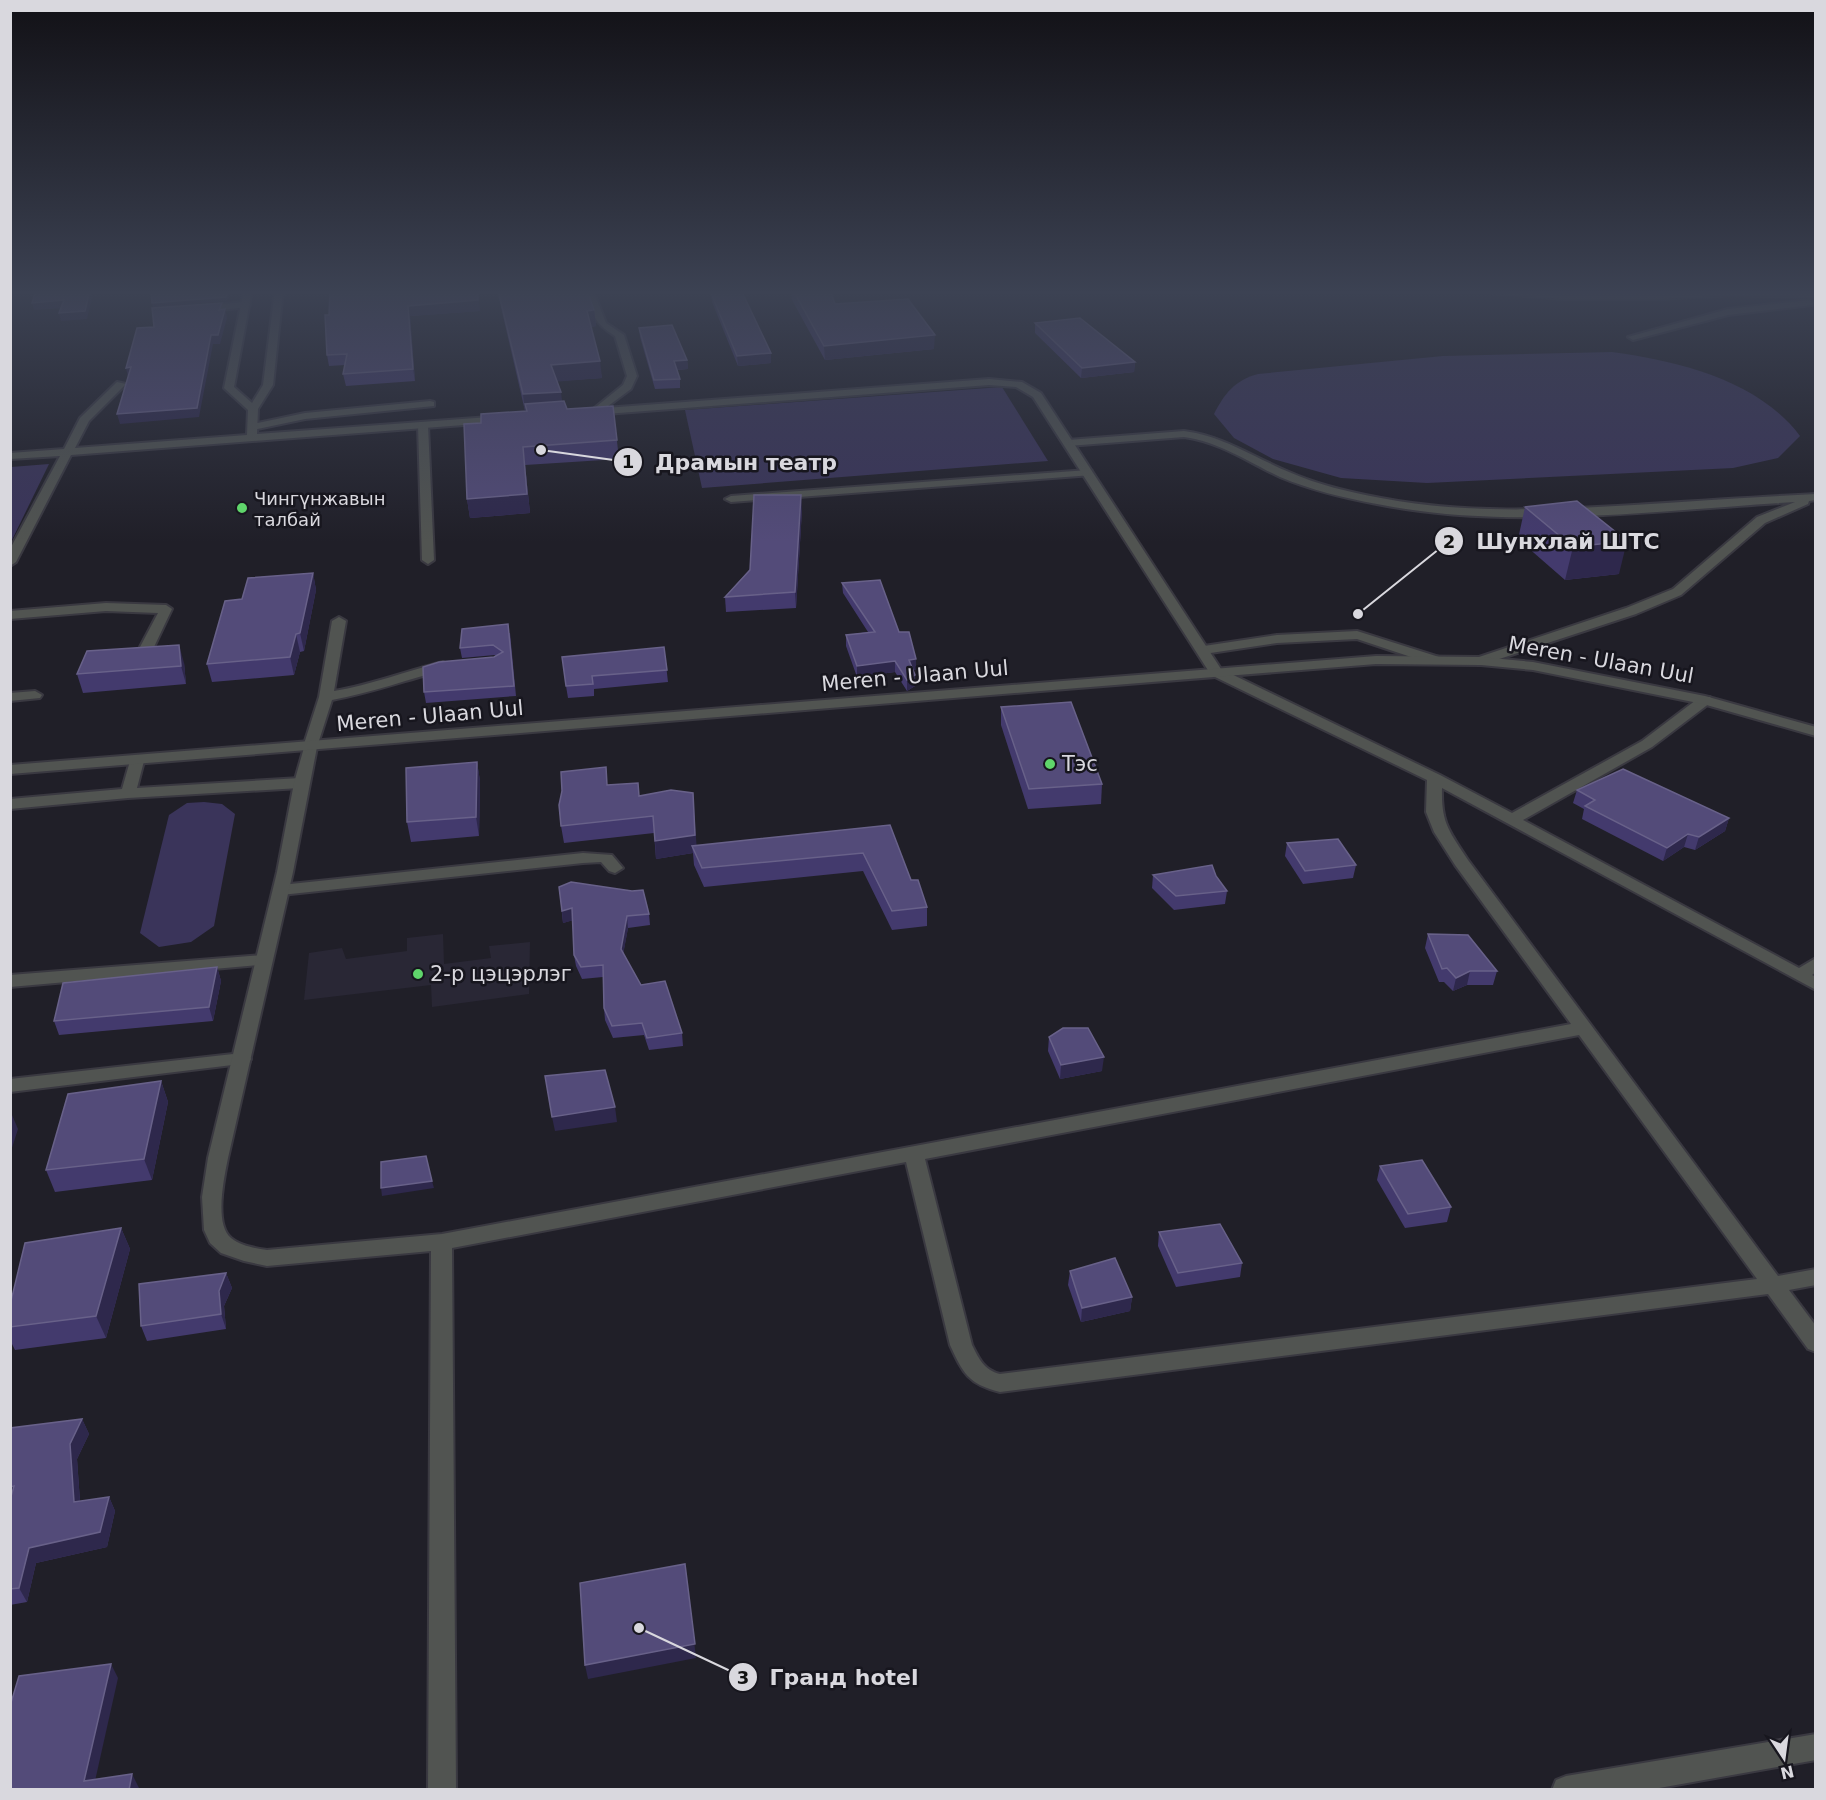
<svg xmlns="http://www.w3.org/2000/svg" width="1826" height="1800" font-family="'DejaVu Sans',sans-serif">
  <rect width="100%" height="100%" fill="#201f28"/>
  <path fill="#292735" d="M443,934L444,964L491,958L489,946L530,942L529,994L432,1007L431,985L304,1000L309,953L342,948L346,959L407,951V938Z"/>
  <g fill="#3a345a">
    <path d="M1612,352C1678,361 1758,380 1800,436L1778,458L1733,468L1427,483L1341,478L1273,459L1234,438L1214,414C1224,394 1235,380 1258,374L1443,356Z"/>
    <path d="M1002,387L1048,461L702,488L685,410Z"/>
    <path d="M49,464L11,542V467Z"/>
    <path d="M204,802L222,804L235,814L214,926L191,942L159,947L140,933L169,815L187,803Z"/>
  </g>
  <g fill="none" stroke-linecap="round" stroke-linejoin="round">
    <g stroke="#3a3941" stroke-width="4">
      <g id="service">
        <path d="M585,290H593L606,323L624,335L637,376L631,389L596,415L592,414V410L623,385L627,376L615,336C594,323 591,313 585,290Z"/>
        <path d="M245,302L250,305L248,307L201,312L196,309L201,306Z"/>
        <path d="M430,401L434,402V406L305,419L253,430L248,427L253,424L305,413Z"/>
        <path d="M423,422L428,425L434,560L428,564L422,560L418,425Z"/>
        <path d="M1184,431C1223,436 1253,457 1289,472C1318,485 1349,492 1381,498C1465,514 1548,510 1634,505C1695,501 1755,497 1816,494V500L1809,501L1808,504L1765,523L1681,595L1636,614L1481,665L1474,661L1476,658L1626,608L1673,589L1757,517L1795,502C1658,510 1511,531 1377,504C1344,498 1311,490 1280,477C1248,462 1220,442 1184,437L1068,446L1063,443L1068,440Z"/>
        <path d="M1088,470L1092,471V475L731,502L725,499L731,496Z"/>
        <path d="M106,603L166,605L172,609L154,647L147,651L140,647L158,613L106,611L10,619V611Z"/>
        <path d="M339,617L346,621L334,691C371,685 406,671 443,662L450,666L448,669C409,679 371,693 332,700L317,747L310,751L303,747L319,697L332,621Z"/>
        <path d="M1357,631L1439,657L1441,660L1439,663H1429L1357,639L1277,643L1204,654L1197,650L1204,646L1277,635Z"/>
        <path d="M35,691L42,695L40,698L10,701V693Z"/>
        <path d="M137,757L144,761L137,788L300,778L308,783L300,788L128,798L10,809V799L122,789L130,761Z"/>
        <path d="M583,853L612,855L623,868L615,873L609,871L601,862L583,863L281,895L273,890L281,885Z"/>
        <path d="M263,955L269,956L272,960L269,964L10,987V975Z"/>
        <path d="M242,1053L249,1055L251,1059L249,1063L10,1092V1079Z"/>
      </g>
    </g>
    <g stroke="#3a3941" stroke-width="4">
      <g id="minor">
        <path d="M244,290H252L234,387L252,403L263,385L275,290H283L273,385L258,409L257,434L503,416L508,419L503,422L71,455L16,562L10,566V549L60,456L10,459V453L64,449L80,418L117,382L126,384L89,421L75,448L247,435L248,410L224,388Z"/>
        <path d="M1487,290L1565,293H1658L1723,290L1816,291V297L1732,295L1658,299H1565L1491,293Z"/>
        <path d="M1809,300L1814,303L1812,305L1728,315L1633,340L1628,337L1728,309Z"/>
        <path d="M989,379L1022,382L1041,393L1221,669L1440,775L1512,813L1642,741L1700,697H1710L1712,700L1710,703L1652,747L1523,820L1799,968L1816,958V972L1812,975L1816,977V990L1442,788C1441,823 1449,831 1468,860L1778,1276L1816,1269V1285L1789,1290L1816,1326V1352L1808,1349L1768,1294L1000,1392C968,1384 963,1373 950,1345L906,1162L452,1248L456,1790H428L431,1251L267,1266L244,1261L221,1253L210,1243L204,1230L202,1197L208,1158L277,872L294,783L305,744H315L317,747L293,872L228,1158C224,1178 214,1224 231,1238C241,1246 254,1248 267,1250L442,1234L1571,1024L1455,865L1434,832L1426,812L1427,780L1211,675L1033,397L1016,387L989,385L592,415L587,412L592,409ZM1579,1035L1757,1279L1000,1374C984,1370 979,1359 972,1345L925,1159Z"/>
        <path d="M1816,1734V1760L1648,1790H1552L1556,1780L1566,1776Z"/>
      </g>
    </g>
    <g stroke="#3a3941" stroke-width="4">
      <path id="tertiary" d="M1376,656L1481,657L1533,662L1705,696L1816,727V736L1703,704L1533,670L1481,665L1376,664L10,774V765Z"/>
    </g>
    <use href="#service" fill="#515451" fill-rule="evenodd"/>
    <use href="#minor" fill="#515451" fill-rule="evenodd"/>
    <use href="#tertiary" fill="#515451" fill-rule="evenodd"/>
  </g>
  <g fill="#433a6d">
    <path d="M497,290H587L594,310L596,326L591,327L602,378L557,381L562,402L567,409L613,406L619,459L525,465L530,513L470,518L467,499L481,423L525,411Z"/>
    <path d="M791,290H830L835,304L934,349L825,360L792,300Z"/>
    <path d="M711,293L771,363L738,366L712,302Z"/>
    <path d="M480,311L410,316L415,381L346,386L343,374L345,365L329,366L327,355L329,315Z"/>
    <path d="M1035,323L1135,362L1134,372L1081,378L1035,333Z"/>
    <path d="M639,328L687,360L688,369L677,370L680,379V388L655,389L640,337Z"/>
    <path d="M1525,507L1619,574L1565,580L1518,539Z"/>
    <path d="M802,510L796,608L726,612L725,597Z"/>
    <path d="M313,573L316,590L304,651L300,652L294,675L212,682L207,664L242,599Z"/>
    <path d="M842,583L899,632L916,670H913L915,675V686L907,691L895,672L857,677L846,646V635L868,632L843,593Z"/>
    <path d="M510,633L516,696L426,703L424,692L496,656L495,655L462,658L460,648Z"/>
    <path d="M664,647L668,682L594,689V696L568,698L566,686Z"/>
    <path d="M184,663L186,684L83,693L77,674Z"/>
    <path d="M1001,707L1102,784L1101,804L1028,809L1001,725Z"/>
    <path d="M477,762L480,781L479,836L411,842L407,822Z"/>
    <path d="M608,785L639,796L697,846L890,825L911,880L927,907V926L892,930L863,871L704,887L694,865L693,853L656,859L654,833L564,843L561,826Z"/>
    <path d="M1577,790L1729,818L1725,831L1695,850L1684,847L1663,861L1582,819L1584,809L1573,803Z"/>
    <path d="M1287,843L1356,865L1353,878L1303,884L1285,856Z"/>
    <path d="M1153,875L1227,891L1225,904L1174,910L1152,888Z"/>
    <path d="M559,887L649,914L650,925L628,928L623,954L641,985L682,1033L683,1046L649,1050L644,1035L613,1038L605,1020L604,1008L603,977L582,979L576,966L574,955L573,920L563,923Z"/>
    <path d="M1428,934L1497,971L1493,985H1467L1453,991L1444,982H1439L1425,948Z"/>
    <path d="M217,967L221,981L213,1021L59,1035L54,1021Z"/>
    <path d="M1049,1037L1102,1071L1060,1079L1048,1051Z"/>
    <path d="M161,1081L168,1102L152,1180L55,1192L46,1170Z"/>
    <path d="M1380,1166L1451,1207L1447,1222L1405,1228L1377,1180Z"/>
    <path d="M121,1228L130,1249L106,1338L15,1350L10,1340V1305Z"/>
    <path d="M1159,1232L1242,1263L1240,1277L1176,1287L1158,1246Z"/>
    <path d="M1070,1271L1132,1297L1130,1311L1081,1322L1068,1285Z"/>
    <path d="M226,1273L232,1288L224,1306L226,1329L147,1341L141,1326Z"/>
    <path d="M82,1419L89,1434L77,1459L80,1501L109,1497L115,1511L107,1547L36,1563L27,1602L10,1605V1428Z"/>
  </g>
  <g fill="#2e284c">
    <path d="M90,290H94L87,319L61,321L59,313Z"/>
    <path d="M228,290H231L227,301L153,308L152,303Z"/>
    <path d="M478,290L480,311L410,316L415,381L413,369L408,306Z"/>
    <path d="M64,300L66,308L34,310L32,303Z"/>
    <path d="M225,309L227,318L220,344H213L199,417L120,424L117,414L211,335Z"/>
    <path d="M594,310L596,326L589,327L587,311Z"/>
    <path d="M935,335L934,349L825,360L824,346Z"/>
    <path d="M771,353V363L738,366L737,356Z"/>
    <path d="M687,360L688,369L675,370L674,361Z"/>
    <path d="M600,361L602,378L553,382L551,365Z"/>
    <path d="M1135,362L1134,372L1081,378L1082,368Z"/>
    <path d="M131,367L128,377L126,368Z"/>
    <path d="M561,392L563,409L525,404L526,412H525L523,394Z"/>
    <path d="M523,447L530,513L470,518L467,499Z"/>
    <path d="M801,495L802,510L796,608L795,592Z"/>
    <path d="M1627,541L1619,574L1565,580L1573,547Z"/>
    <path d="M313,573L316,590L304,651L300,633Z"/>
    <path d="M296,634L300,652L294,675L290,657Z"/>
    <path d="M179,645L184,663L186,684L181,666Z"/>
    <path d="M916,659V670L910,671L909,660Z"/>
    <path d="M895,661V672L857,677V666Z"/>
    <path d="M915,675V686L907,691V680Z"/>
    <path d="M477,762L480,781L479,836L476,817Z"/>
    <path d="M693,793L697,852L692,846L693,853L656,859L655,841Z"/>
    <path d="M1729,818L1725,831L1695,850L1699,837Z"/>
    <path d="M1688,834L1684,847L1663,861L1667,848Z"/>
    <path d="M572,908L574,920L563,923L562,911Z"/>
    <path d="M627,916L628,928L622,961L621,949Z"/>
    <path d="M217,967L221,981L213,1021L209,1007Z"/>
    <path d="M1470,971L1467,985L1453,991L1456,978Z"/>
    <path d="M1104,1057L1102,1071L1060,1079L1061,1065Z"/>
    <path d="M161,1081L168,1102L152,1180L144,1159Z"/>
    <path d="M615,1107L617,1122L555,1131L552,1117Z"/>
    <path d="M12,1115L18,1129L10,1154V1119Z"/>
    <path d="M432,1181L434,1188L382,1196L381,1188Z"/>
    <path d="M121,1228L130,1249L106,1338L96,1316Z"/>
    <path d="M226,1273L232,1288L224,1306L226,1329L221,1314L219,1291Z"/>
    <path d="M1132,1297L1130,1311L1081,1322L1082,1308Z"/>
    <path d="M82,1419L89,1434L77,1459L81,1516L74,1502L70,1444Z"/>
    <path d="M14,1486L10,1503V1487Z"/>
    <path d="M109,1497L115,1511L107,1547L36,1563L27,1602L19,1588L29,1548Z"/>
    <path d="M685,1564L696,1658L588,1679L585,1665Z"/>
    <path d="M111,1664L118,1678L93,1790L84,1781Z"/>
    <path d="M132,1774L139,1788V1790H129Z"/>
  </g>
  <g fill="#534b79" stroke="#686189" stroke-width="1.5">
    <path d="M36,290H90L85,311L59,313L64,300L32,303Z"/>
    <path d="M151,290H228L226,297L152,303Z"/>
    <path d="M330,290H478V300L408,306L413,369L343,374L347,354L327,355L325,315H329Z"/>
    <path d="M498,290H587L594,310L587,311L600,361L551,365L561,392L523,394Z"/>
    <path d="M793,290H830L835,304L908,299L935,335L824,346Z"/>
    <path d="M742,292L771,353L737,356L711,293Z"/>
    <path d="M222,303L219,310L225,309L218,335H211L197,408L117,414L131,367L126,368L137,328L154,327L152,308Z"/>
    <path d="M1080,318L1135,362L1082,368L1035,323Z"/>
    <path d="M672,325L687,360L674,361L680,379L654,380L639,328Z"/>
    <path d="M564,401L567,409L613,406L617,440L523,447L527,494L467,499L464,424L481,423V414L527,411L525,404Z"/>
    <path d="M754,495H801L795,592L725,597L750,570Z"/>
    <path d="M1577,501L1627,541L1573,547L1525,507Z"/>
    <path d="M313,573L300,633L296,634L290,657L207,664L225,601L242,599L248,578Z"/>
    <path d="M880,580L899,632H909L916,659L909,660L915,675L907,680L895,661L857,666L846,635L875,632L842,583Z"/>
    <path d="M508,624L514,686L424,692L423,667L439,662L494,657L503,652L493,645L460,648L462,629Z"/>
    <path d="M179,645L181,666L77,674L87,651Z"/>
    <path d="M664,647L667,670L592,676L593,684L566,686L562,657Z"/>
    <path d="M1071,702L1102,784L1029,789L1001,707Z"/>
    <path d="M477,762L476,817L407,822L406,768Z"/>
    <path d="M606,767L607,785L638,783L639,796L671,790L693,793L695,835L655,841L653,816L561,826L559,805L562,791L561,772Z"/>
    <path d="M1623,769L1729,818L1699,837L1688,834L1667,848L1585,806L1595,800L1577,790Z"/>
    <path d="M890,825L911,880H918L927,907L892,911L863,853L702,868L692,846Z"/>
    <path d="M1338,839L1356,865L1305,871L1287,843Z"/>
    <path d="M1212,865L1216,876L1227,891L1176,896L1153,875Z"/>
    <path d="M571,882L632,891L643,890L649,914L627,916L621,949L641,985L665,981L682,1033L647,1038L642,1023L612,1026L604,1008L603,965L581,967L574,955L572,908L562,911L559,887Z"/>
    <path d="M1428,934L1468,935L1497,971H1470L1456,978L1447,968L1442,969Z"/>
    <path d="M217,967L209,1007L54,1021L63,983Z"/>
    <path d="M1063,1028H1088L1104,1057L1061,1065L1049,1037Z"/>
    <path d="M605,1070L615,1107L552,1117L545,1076Z"/>
    <path d="M161,1081L144,1159L46,1170L68,1094Z"/>
    <path d="M426,1156L432,1181L381,1188V1162Z"/>
    <path d="M1422,1160L1451,1207L1408,1214L1380,1166Z"/>
    <path d="M1220,1224L1242,1263L1178,1273L1159,1232Z"/>
    <path d="M121,1228L96,1316L10,1327V1305L25,1243Z"/>
    <path d="M1115,1258L1132,1297L1082,1308L1070,1271Z"/>
    <path d="M226,1273L219,1291L221,1314L141,1326L139,1284Z"/>
    <path d="M82,1419L70,1444L74,1502L109,1497L100,1532L29,1548L19,1588L10,1589V1500L14,1486L10,1487V1428Z"/>
    <path d="M685,1564L695,1644L585,1665L580,1583Z"/>
    <path d="M111,1664L84,1781L132,1774L129,1790H10V1706L19,1676Z"/>
  </g>
  <linearGradient id="sky" x2="0" y2="1"><stop stop-color="#121116"/><stop offset="0.54" stop-color="#3c4253"/><stop offset="1" stop-color="#3c4253" stop-opacity="0"/></linearGradient>
  <rect width="1826" height="542" fill="url(#sky)"/>
  <g fill="#5fd56b" stroke="#17161e" stroke-width="2">
    <circle cx="242" cy="508" r="6"/>
    <circle cx="1050" cy="764" r="6"/>
    <circle cx="418" cy="974" r="6"/>
  </g>
  <g text-anchor="middle" dominant-baseline="central" stroke-width="5" stroke-linejoin="round" paint-order="stroke">
    <g font-size="18" fill="#d9d8de" stroke="#17161e" text-anchor="start">
      <text x="254" y="498">Чингүнжавын<tspan x="254" dy="21">талбай</tspan></text>
    </g>
    <g font-size="21" fill="#d9d8de" stroke="#17161e">
      <text transform="translate(1601 660) rotate(10)">Meren - Ulaan Uul</text>
      <text transform="translate(915 676) rotate(-5)">Meren - Ulaan Uul</text>
      <text transform="translate(430 716) rotate(-5)">Meren - Ulaan Uul</text>
    </g>
    <g font-size="21" fill="#d9d8de" stroke="#17161e" text-anchor="start">
      <text x="1062" y="764">Тэс</text>
      <text x="430" y="974">2-р цэцэрлэг</text>
    </g>
  </g>
  <path fill="none" stroke="#d9d8de" stroke-width="2" d="M541 450L628 462M1358 614L1449 541M639 1628L743 1677"/>
  <g fill="#d9d8de" stroke="#17161e" stroke-width="2">
    <circle cx="541" cy="450" r="6"/>
    <circle cx="1358" cy="614" r="6"/>
    <circle cx="639" cy="1628" r="6"/>
    <circle cx="628" cy="462" r="15"/>
    <circle cx="1449" cy="541" r="15"/>
    <circle cx="743" cy="1677" r="15"/>
  </g>
  <g font-size="18" text-anchor="middle" font-weight="bold" fill="#111">
    <text x="628" y="468">1</text>
    <text x="1449" y="548">2</text>
    <text x="743" y="1684">3</text>
  </g>
  <g font-size="22" text-anchor="middle" font-weight="bold" fill="#d9d8de" stroke="#17161e" stroke-width="5" stroke-linejoin="round" paint-order="stroke">
    <text x="746" y="470">Драмын театр</text>
    <text x="1568" y="549">Шунхлай ШТС</text>
    <text x="844" y="1685">Гранд hotel</text>
  </g>
  <rect width="1826" height="1800" fill="none" stroke="#d9d8de" stroke-width="24"/>
  <g transform="translate(1784 1758) rotate(167)" stroke="#17161e" stroke-width="4.5" paint-order="stroke">
  <path d="M0-4.5L10 22L0 15L-10 22Z" fill="#d9d8de"/>
  <text y="-9" font-size="16" font-weight="bold" text-anchor="middle" fill="#d9d8de">N</text>
  </g>
</svg>
